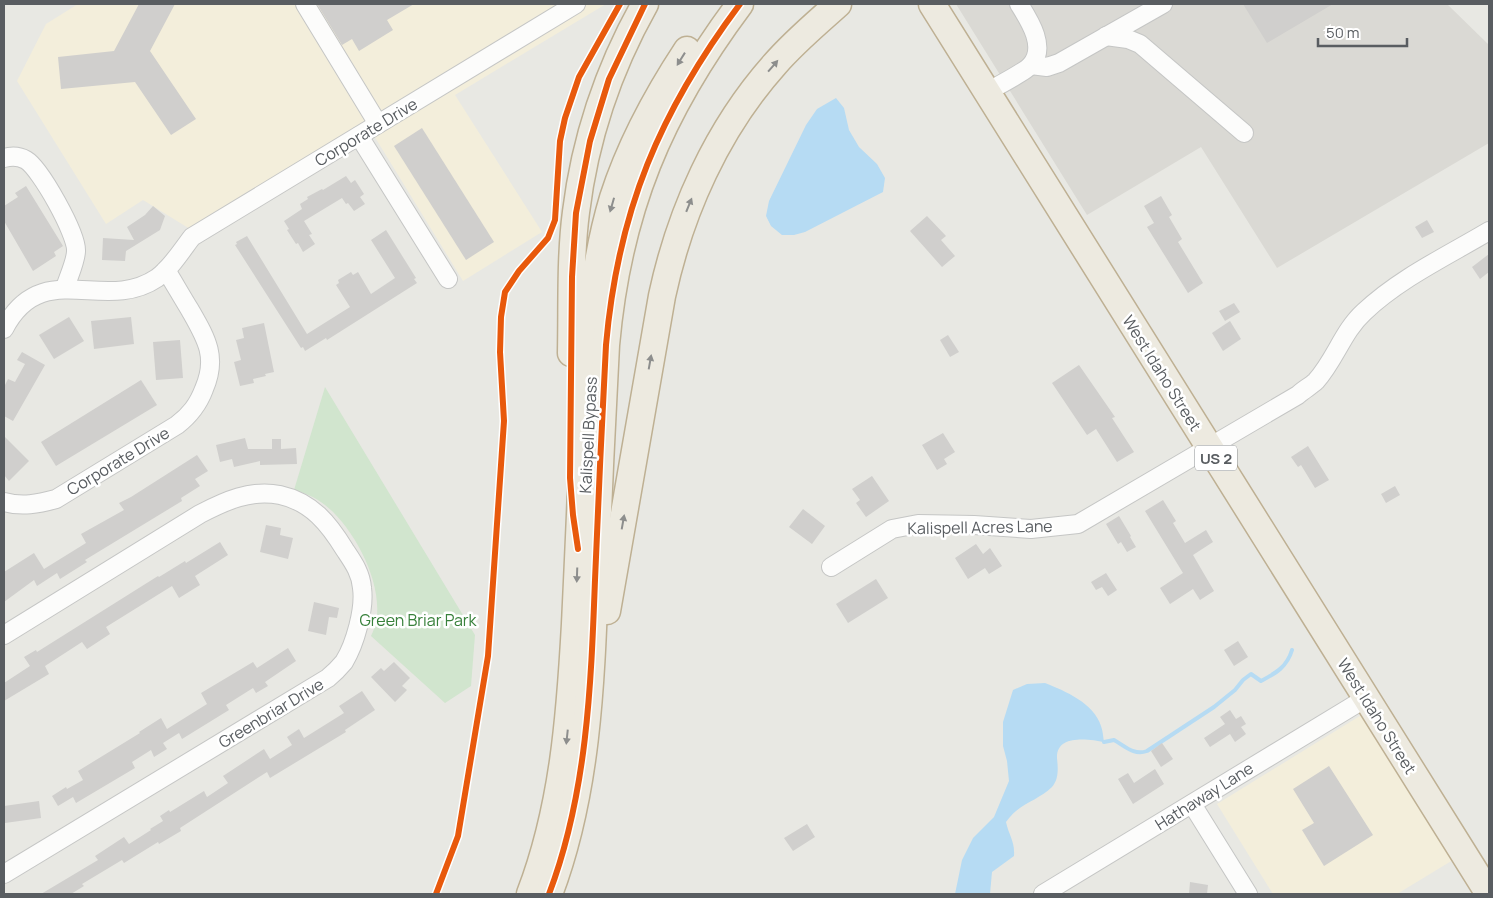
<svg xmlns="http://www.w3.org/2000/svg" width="1493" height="898" font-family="Manrope,sans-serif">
  <rect width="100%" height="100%" fill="#e8e8e3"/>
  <g fill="#f3eedb">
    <path d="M78,4H606L455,95L542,232L463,281L365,121L190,229L143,200L106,224L17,81L46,24Z"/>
    <path d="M1363,714L1453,860L1397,894H1273L1217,804Z"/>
  </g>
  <path fill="#dad9d4" d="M956,4H1447L1489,45V143L1277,268L1201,147L1087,215Z"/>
  <path fill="#d1e5ce" d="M325,387L475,635L471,686L445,703L371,636C392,597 356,529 325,505C315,497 305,493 294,490Z"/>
  <g fill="#b6dbf3">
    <path d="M836,98L844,108L849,130L859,147L877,164L885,178L883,192L805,232L794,235H782L771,226L766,216L769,201L806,125L817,109Z"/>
    <path d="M1045,683C1065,691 1094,703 1101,726C1103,731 1103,737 1104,742C1089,739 1056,734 1057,758C1058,768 1059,779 1052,787C1042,797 1027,802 1016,811C1012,814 1009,818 1006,822C1009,836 1015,841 1014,856L992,872L990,894H955L962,860L973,838L994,817L1009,781L1007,761L1003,746V722L1013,690L1027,684Z"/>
  </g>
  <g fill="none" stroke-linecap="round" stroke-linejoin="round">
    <path stroke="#b6dbf3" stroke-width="4" d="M1104,742L1114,740C1125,746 1134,756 1147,751L1214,707L1235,690L1243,680L1251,674L1261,681C1276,673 1287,667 1292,650"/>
  </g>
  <g fill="#d0cfcd">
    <path d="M139,4H175L150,51L196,119L171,135L135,82L61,89L58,57L114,51Z"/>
    <path d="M317,4H414L387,20L393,30L359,51L352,39L342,45Z"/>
    <path d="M1243,4H1333L1267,43Z"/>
    <path d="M422,128L494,242L466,260L394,146Z"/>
    <path d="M346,176L351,183L355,180L364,194L360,197L365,204L354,211L348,203L346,204L342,198L304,221L312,234L309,235L315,244L303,252L298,243L296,244L287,230L289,229L284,221L302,209L300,204L308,199L307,197L322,189L323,190Z"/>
    <path d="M26,186L63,246L54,252L56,256L33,271L4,221V206L18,197L15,193Z"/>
    <path d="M1161,196L1172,215L1169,217L1182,239L1178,242L1203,283L1188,293L1147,227L1154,223L1144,206Z"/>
    <path d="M153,206L165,216L160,230L126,251L125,261L102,260L103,238L134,240L127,227L145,215Z"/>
    <path d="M927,216L946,236L941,240L955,256L942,267L910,231Z"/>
    <path d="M1427,220L1434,232L1422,238L1415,227Z"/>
    <path d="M386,230L416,278L414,279L417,283L327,340L326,338L305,351L303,347L301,348L235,245L237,244L236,242L247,236L307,334L350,307L336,285L339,283L338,280L351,272L353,275L358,272L371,294L395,278L371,240Z"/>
    <path d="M1489,254V272L1480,279L1472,267Z"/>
    <path d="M1234,303L1240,312L1225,321L1219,311Z"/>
    <path d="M69,317L84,341L54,359L39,335Z"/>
    <path d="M131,317L134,344L94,349L91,321Z"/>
    <path d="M1230,321L1241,339L1223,351L1212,333Z"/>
    <path d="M264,323L274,372L265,374L266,376L253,379L254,383L240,386L234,362L241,360L236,340L244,338L242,328Z"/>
    <path d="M948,335L959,352L950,357L940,340Z"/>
    <path d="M180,340L183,378L156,380L153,342Z"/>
    <path d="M22,352L45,365L13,421L4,416V387L8,379L15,382L25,364L17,360Z"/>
    <path d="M1079,365L1115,417L1112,418L1134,452L1117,462L1096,429L1087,435L1052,383Z"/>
    <path d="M141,380L157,405L56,466L41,442Z"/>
    <path d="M943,433L955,452L944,459L947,464L937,470L922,445Z"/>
    <path d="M4,436L29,461L9,481L4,475Z"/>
    <path d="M245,438L248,449H272V439H281V449L296,448L297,464L260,465V461L234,467L232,459L220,462L216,445Z"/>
    <path d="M1308,446L1329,480L1315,488L1301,465L1298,467L1291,457Z"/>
    <path d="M197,455L208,471L195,479L200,486L181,498L182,501L85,560L87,562L60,579L57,573L37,586L34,580L4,602V572L34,553L44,569L86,543L81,534L124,510L119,503L131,497Z"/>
    <path d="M872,476L889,501L866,517L856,503L860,500L852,489Z"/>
    <path d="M1395,486L1400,495L1386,503L1381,494Z"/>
    <path d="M1163,500L1176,521L1173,523L1185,543L1206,530L1213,542L1193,555L1214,591L1200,600L1193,589L1170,604L1160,588L1183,573L1145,511Z"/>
    <path d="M803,509L825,526L812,544L789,527Z"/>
    <path d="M1119,516L1131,536L1130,537L1136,547L1127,552L1121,542L1118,544L1106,524Z"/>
    <path d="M266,525L281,528L280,535L293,538L288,559L260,552Z"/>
    <path d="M220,542L228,555L195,576L200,585L179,598L172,586L106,627L110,634L87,649L82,642L45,666L49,674L4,701V683L30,666L24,657L36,650L37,652L158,576L159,577L185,561L186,563Z"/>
    <path d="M976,544L983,554L990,548L1002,566L989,574L985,568L968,579L955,558Z"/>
    <path d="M1106,573L1117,590L1108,596L1102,587L1096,590L1091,582Z"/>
    <path d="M876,579L888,598L848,623L836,604Z"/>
    <path d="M314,602L339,608L337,618L329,617L326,635L308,631Z"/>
    <path d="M1238,641L1248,657L1234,666L1224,650Z"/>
    <path d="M288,648L296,661L265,682L268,686L256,693L253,688L226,705L229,710L182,739L179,733L163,743L167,749L154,757L151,750L132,762L135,768L76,803L73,797L58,806L52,796L66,787L67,789L83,780L78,771L140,733L139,732L161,718L167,729L207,704L201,693L253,662L257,668Z"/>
    <path d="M394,662L410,678L402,686L407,690L395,702L371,677L381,668L384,671Z"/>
    <path d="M362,691L375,710L345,730L346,732L270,778L267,772L180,828L181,831L159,844L158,842L124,863L122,860L82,884L84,886L71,894H41L98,860L95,856L124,837L129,844L151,830L150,829L163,821L160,816L169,810L170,812L204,791L207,797L228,783L223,776L264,749L270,759L292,745L287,737L299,729L304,738L344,713L339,706Z"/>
    <path d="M1230,710L1236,719L1241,716L1246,724L1241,727L1246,734L1235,742L1230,734L1210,747L1204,738L1225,724L1220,717Z"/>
    <path d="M1162,743L1173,759L1161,767L1151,751Z"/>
    <path d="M1329,766L1373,835L1324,866L1302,830L1314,823L1293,789Z"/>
    <path d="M1155,769L1164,784L1133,804L1118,779L1128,773L1134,783Z"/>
    <path d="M39,801L41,818L5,823L4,806Z"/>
    <path d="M807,824L815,837L793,851L784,838Z"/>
    <path d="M1190,882L1208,885L1207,894H1189Z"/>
  </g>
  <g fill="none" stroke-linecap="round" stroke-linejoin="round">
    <g stroke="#c5c6c5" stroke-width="20">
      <g id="minor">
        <path d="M305,4L378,124"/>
        <path d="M1106,36L1128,39L1140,44L1244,133"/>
        <path d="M1031,65L1047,67L1059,63L1163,4"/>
        <path d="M987,92C997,86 1025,72 1031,65C1047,47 1029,20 1019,4"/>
        <path d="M359,136L448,279"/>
        <path d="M4,158C11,156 19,156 26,160C40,168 77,234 76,251C76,261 68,278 65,288"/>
        <path d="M4,329C42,256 104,314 157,278C171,268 182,250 192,237L576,4"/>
        <path d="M4,502C22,507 38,504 56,499L177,425C190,415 198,405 204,389C218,357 206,338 190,310C182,297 174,283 166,270"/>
        <path d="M831,567L892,529L918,524L974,525L1031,529L1078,524L1298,395C1303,390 1311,386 1316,381C1335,360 1343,331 1364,312C1400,278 1447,256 1489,231"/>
        <path d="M4,635L200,514C225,501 251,489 280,495C312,502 329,524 345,550C353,562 361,573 362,588C365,609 355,644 344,662C339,668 334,673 328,678L4,874"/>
        <path d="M1192,804L1248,894"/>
        <path d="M1043,894L1366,698"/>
      </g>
    </g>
    <g stroke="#beb093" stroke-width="29">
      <g id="highway">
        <path d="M932,4L1489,894"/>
        <path d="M571,353C572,306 570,258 576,212C585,139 609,68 645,4"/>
        <path d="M607,611L662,296C680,212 717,129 775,64C794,42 817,23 838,4"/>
        <path d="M530,894C563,808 570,716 575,624C578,561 581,499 583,436C586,356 590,275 613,198C630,145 656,97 687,50"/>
        <path d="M549,894C587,794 591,686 595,580C598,502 602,423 606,345C618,210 660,111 740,4"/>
      </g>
    </g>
    <use href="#minor" stroke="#fcfcfb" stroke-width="18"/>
    <use href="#highway" stroke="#edeae0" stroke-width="26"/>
    <g stroke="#fff" stroke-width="9">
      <g id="cycleway">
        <path d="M578,549L573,515L570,478L572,277L576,213L590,141L609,79L645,4"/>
        <path d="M436,894L458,836L488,656L504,421L500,352L501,317L505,292L519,271L548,238L555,220L560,141L565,118L579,77L620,4"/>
        <path d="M549,894C587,794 591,686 595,580C598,502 602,423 606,345C618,210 660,111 740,4"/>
      </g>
    </g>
    <use href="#cycleway" stroke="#e8590c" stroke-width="6"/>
  </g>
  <defs><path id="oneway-solid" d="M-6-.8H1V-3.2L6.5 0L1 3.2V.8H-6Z" transform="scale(1.25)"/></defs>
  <g fill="#8d8e8d">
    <use href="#oneway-solid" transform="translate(681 59) rotate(122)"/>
    <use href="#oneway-solid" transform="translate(773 66) rotate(-49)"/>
    <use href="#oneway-solid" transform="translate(612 205) rotate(106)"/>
    <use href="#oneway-solid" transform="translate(689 205) rotate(-68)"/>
    <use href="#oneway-solid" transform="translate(650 362) rotate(-80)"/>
    <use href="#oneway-solid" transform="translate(623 522) rotate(-80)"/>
    <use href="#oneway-solid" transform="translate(577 575) rotate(92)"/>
    <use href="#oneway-solid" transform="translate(567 737) rotate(96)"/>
  </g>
  <g text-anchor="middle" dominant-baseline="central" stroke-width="5" stroke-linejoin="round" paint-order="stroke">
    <rect fill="#fff" stroke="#8b8e90" stroke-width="1" x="1195" y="445.5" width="42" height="25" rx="4"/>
    <g font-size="15" font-weight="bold" fill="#595d61">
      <text x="1216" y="458">US 2</text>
    </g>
    <g font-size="16" fill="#595d61" stroke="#fff">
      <text transform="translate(366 132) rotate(-31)">Corporate Drive</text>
      <text transform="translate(1162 373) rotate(58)">West Idaho Street</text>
      <text transform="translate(588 435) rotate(-87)">Kalispell Bypass</text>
      <text transform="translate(118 461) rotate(-31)">Corporate Drive</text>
      <text transform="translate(980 527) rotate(-1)">Kalispell Acres Lane</text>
      <text transform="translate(271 713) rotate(-31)">Greenbriar Drive</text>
      <text transform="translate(1377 716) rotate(58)">West Idaho Street</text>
      <text transform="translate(1204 796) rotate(-32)">Hathaway Lane</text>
    </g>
    <g font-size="16" fill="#38813b" stroke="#fff">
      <text x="418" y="620">Green Briar Park</text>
    </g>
  </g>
  <rect width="1493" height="898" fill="none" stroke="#595d61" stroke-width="10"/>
  <path d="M1318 38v8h89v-8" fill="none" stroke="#595d61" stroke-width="2.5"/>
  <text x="1326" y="38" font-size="15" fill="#595d61" stroke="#ffffff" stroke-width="4" paint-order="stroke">50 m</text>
</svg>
